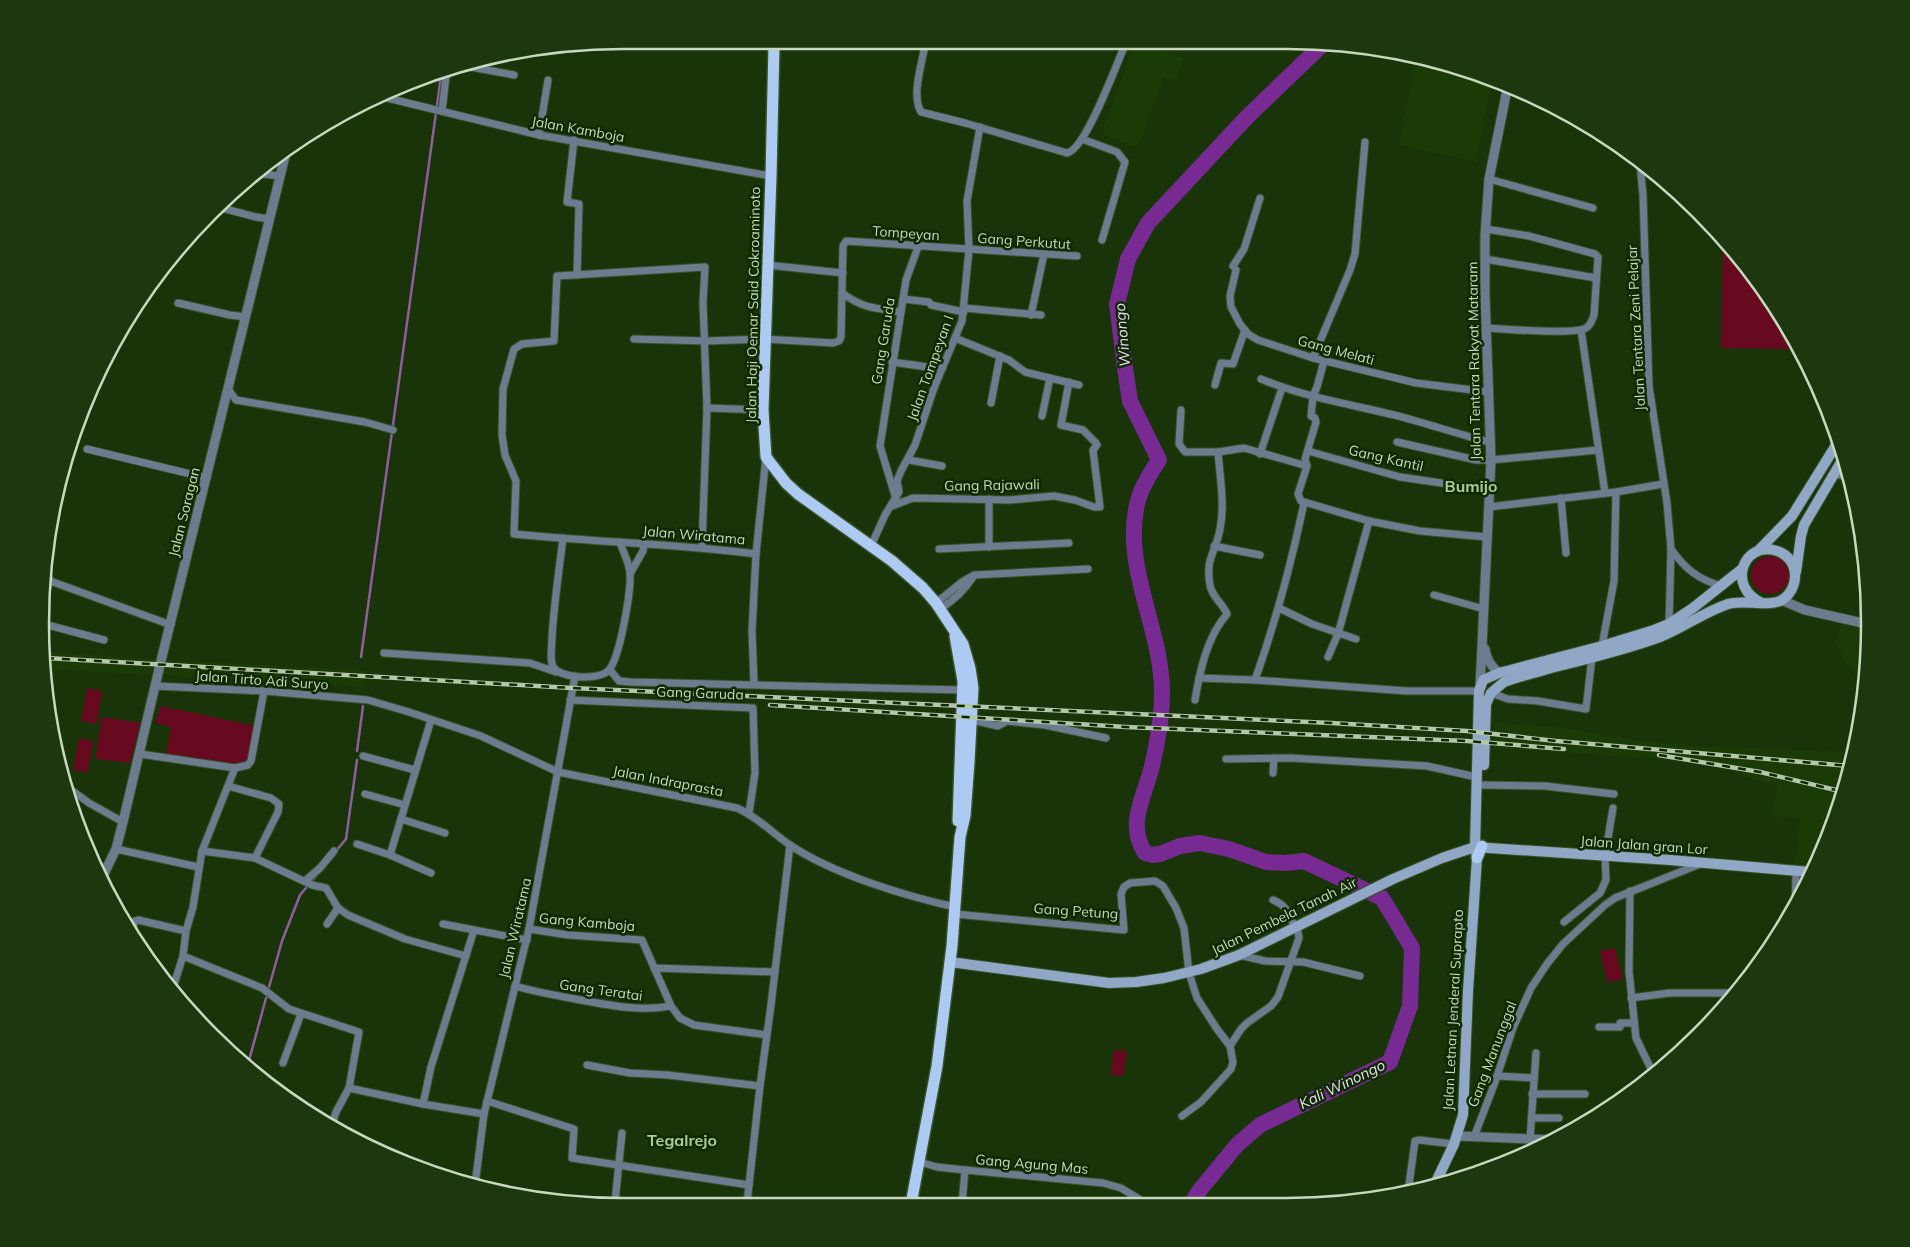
<svg xmlns="http://www.w3.org/2000/svg" width="1910" height="1247" font-family="Mulish,sans-serif">
  <rect width="100%" height="100%" fill="#183408"/>
  <g fill="#1a3b06">
    <path d="M1134,45H1150L1185,58L1176,81L1164,77L1138,148L1101,134Z"/>
    <path d="M1416,57L1474,71L1493,79L1482,128L1477,162L1399,145Z"/>
    <path d="M1841,624L1867,631L1865,687L1847,663L1837,647L1836,641Z"/>
    <path d="M46,652L157,659L154,675L47,669Z"/>
    <path d="M164,660L365,670L364,687L161,675Z"/>
    <path d="M1495,723L1557,727L1647,742L1707,747L1853,752L1839,811L1821,852H1818L1812,866L1793,865L1798,850L1799,818L1771,816L1777,786L1706,764L1651,758L1494,748Z"/>
  </g>
  <g fill="#680a1f">
    <path d="M1723,240L1750,269L1800,349L1721,348Z"/>
    <circle cx="1770" cy="575" r="19"/>
    <path d="M87,688L102,691L97,724L81,721Z"/>
    <path d="M161,706L255,726L248,762L231,765L166,754L171,727L155,723Z"/>
    <path d="M102,717L140,723L130,763L95,759Z"/>
    <path d="M79,738L93,741L88,772L73,770Z"/>
    <path d="M1615,948L1623,979L1607,982L1600,951Z"/>
    <path d="M1114,1050L1127,1051L1123,1076L1111,1075Z"/>
  </g>
  <g fill="none" stroke-linecap="round" stroke-linejoin="round">
    <g stroke="#8f5e9f" stroke-width="2.5">
      <path d="M361,657L442,69"/>
      <path d="M357,751L363,706"/>
      <path d="M336,851L346,839L357,760"/>
      <path d="M269,987L282,941L300,895L317,875"/>
      <path d="M247,1068L266,998"/>
    </g>
    <path stroke="#772a91" stroke-width="16" d="M1191,1205L1199,1191L1237,1145L1260,1125L1390,1062L1410,1006L1412,948L1382,898L1304,861L1286,863L1266,862L1229,849L1200,843L1180,846L1160,854L1153,855L1145,853C1126,823 1145,796 1152,766C1157,744 1162,717 1162,695C1163,628 1119,563 1139,497C1143,484 1152,471 1159,460L1130,401L1125,368L1117,304L1128,259L1148,223L1247,117L1322,45"/>
    <g stroke="#385229" stroke-width="9">
      <g id="minor">
        <path d="M925,45C922,64 911,95 921,112L965,123L1067,153C1086,149 1116,65 1125,45"/>
        <path d="M460,65L514,75"/>
        <path d="M383,97L539,135L771,176"/>
        <path d="M442,111L447,68"/>
        <path d="M539,135L548,80"/>
        <path d="M1082,139L1117,152L1125,162L1102,240"/>
        <path d="M574,140L567,202L579,204L577,275"/>
        <path d="M1640,164L1643,195L1649,386L1667,503L1671,549L1669,624"/>
        <path d="M254,173L280,176"/>
        <path d="M1489,179L1593,208"/>
        <path d="M218,207L256,217L270,219"/>
        <path d="M1486,229L1529,236L1595,254L1598,257L1594,315C1592,320 1591,325 1586,328C1574,335 1505,329 1487,328"/>
        <path d="M1485,259L1596,278"/>
        <path d="M767,265L843,273"/>
        <path d="M1233,266L1244,249L1260,198"/>
        <path d="M1236,270L1230,296L1231,307L1240,324L1248,334L1258,340L1313,358L1416,383L1489,392"/>
        <path d="M842,293C864,309 875,308 901,312"/>
        <path d="M903,299L929,302L931,305L964,312"/>
        <path d="M178,303L230,315L246,317"/>
        <path d="M964,308L1041,315"/>
        <path d="M1031,315L1044,254"/>
        <path d="M1581,330L1605,493"/>
        <path d="M955,338L1009,360L1025,372L1079,385"/>
        <path d="M634,339L706,341L764,339L833,343L839,341L841,337L843,246L846,241L1077,256"/>
        <path d="M1313,358L1350,270L1355,254L1365,142"/>
        <path d="M1324,361L1317,387L1313,396L1311,416L1315,418L1316,422L1305,459L1307,466L1298,494L1301,501L1369,521L1420,531L1487,537"/>
        <path d="M892,362L942,369"/>
        <path d="M1261,379C1304,397 1349,404 1394,415C1426,423 1457,434 1489,442"/>
        <path d="M1215,385L1221,363L1233,364L1245,330"/>
        <path d="M228,389L236,400L365,422L393,430"/>
        <path d="M991,403L1000,356"/>
        <path d="M707,408L763,410"/>
        <path d="M1181,410L1179,444L1185,452H1218L1244,448L1307,466"/>
        <path d="M1042,416L1050,378"/>
        <path d="M1397,442L1476,460H1491L1598,450"/>
        <path d="M87,449L207,478"/>
        <path d="M1308,451L1400,477L1489,490"/>
        <path d="M1260,454L1282,388"/>
        <path d="M909,460L942,466"/>
        <path d="M1561,498L1566,553"/>
        <path d="M896,499L880,446L906,280L918,247"/>
        <path d="M892,506L913,498L1009,500L1054,496L1075,500L1094,507H1100L1093,450L1097,445L1096,443L1083,430L1061,425L1069,382"/>
        <path d="M1489,507L1616,492L1663,484"/>
        <path d="M563,538C559,571 554,604 552,637C552,645 550,655 552,664C555,679 600,681 609,670C620,657 631,592 630,574C630,564 623,552 620,542"/>
        <path d="M871,546L885,515L899,492L897,481L901,471L915,445L934,388L962,321L969,250L967,201L980,127"/>
        <path d="M1214,546L1260,555"/>
        <path d="M702,547L707,408L703,303L705,267L557,276L554,341L522,344L514,349L503,389L502,435L505,455L516,481L514,534C595,542 675,544 756,554L766,457"/>
        <path d="M989,547V499"/>
        <path d="M939,549L1069,543"/>
        <path d="M1671,549C1685,569 1699,580 1722,586"/>
        <path d="M44,567L71,443"/>
        <path d="M631,572L643,551L644,544"/>
        <path d="M42,578L171,625"/>
        <path d="M1434,595L1484,609"/>
        <path d="M42,601L50,580"/>
        <path d="M936,603L962,582L974,575L1088,569"/>
        <path d="M1279,608L1312,624L1356,639"/>
        <path d="M940,609C954,600 964,591 973,577"/>
        <path d="M44,624L104,640"/>
        <path d="M1602,646L1614,581L1616,492"/>
        <path d="M384,653L530,663L556,672"/>
        <path d="M1328,657L1338,634L1369,521"/>
        <path d="M610,670L619,681L631,682L963,690"/>
        <path d="M1199,678L1255,680C1276,621 1291,565 1304,503"/>
        <path d="M1255,680L1407,691H1479"/>
        <path d="M754,684L752,631L756,554"/>
        <path d="M155,686L264,691L368,700L409,712L481,736L558,772L737,808C758,817 772,833 790,845C833,874 905,896 955,907"/>
        <path d="M1491,693L1508,699L1538,701L1586,709L1592,657"/>
        <path d="M570,700L753,708L755,773L749,813"/>
        <path d="M1195,700C1200,670 1207,637 1227,614C1223,603 1212,598 1210,585C1205,558 1216,552 1220,529C1225,505 1220,477 1218,452"/>
        <path d="M972,720L998,726L1007,721L1045,725L1106,738"/>
        <path d="M140,754L235,768L248,765L251,761L264,691"/>
        <path d="M363,756L415,770"/>
        <path d="M1226,759L1291,758L1427,766L1476,777"/>
        <path d="M235,768L202,851L193,907L186,931L183,956L262,988L289,1009L359,1032L349,1088L336,1112L332,1125"/>
        <path d="M1273,773L1274,758"/>
        <path d="M1483,785L1545,786L1614,794"/>
        <path d="M66,786L89,803L123,822"/>
        <path d="M228,786L271,798L279,804L278,812L255,858"/>
        <path d="M365,794L405,805"/>
        <path d="M401,819L445,833"/>
        <path d="M357,844L390,855L431,873"/>
        <path d="M116,849L198,867"/>
        <path d="M202,851L255,858L312,885L326,888L338,908L348,915L405,939L466,956"/>
        <path d="M390,855L431,720"/>
        <path d="M305,881L320,868L334,851"/>
        <path d="M1630,891L1629,971L1636,1038L1654,1075"/>
        <path d="M1273,900C1288,906 1288,914 1295,927"/>
        <path d="M1795,907L1796,872"/>
        <path d="M955,914L1124,930L1121,894L1124,887L1130,883L1155,881L1163,886L1176,908L1184,928L1189,973L1197,998L1217,1029L1230,1046L1233,1062L1231,1069L1201,1102L1182,1116"/>
        <path d="M1564,922L1600,893L1606,880L1605,856L1613,808"/>
        <path d="M327,924L338,908"/>
        <path d="M443,924L527,940"/>
        <path d="M529,929L568,935L642,940L671,1006L680,1018L694,1025L767,1035"/>
        <path d="M131,933L135,921L138,920L186,931"/>
        <path d="M1239,955L1265,961L1303,962L1360,976"/>
        <path d="M654,968L775,972"/>
        <path d="M515,986C535,992 555,995 575,999C607,1005 639,1012 671,1006"/>
        <path d="M172,991L183,956"/>
        <path d="M1631,998L1669,993H1736"/>
        <path d="M1599,1027H1620V1023H1634"/>
        <path d="M1230,1046L1241,1029L1247,1023L1271,1006L1278,997L1299,938L1297,926"/>
        <path d="M283,1063L301,1014"/>
        <path d="M587,1065L630,1073L668,1075L760,1086"/>
        <path d="M1651,1070L1661,1068"/>
        <path d="M1497,1076L1534,1078"/>
        <path d="M349,1088L423,1104L484,1114"/>
        <path d="M1532,1094H1585"/>
        <path d="M487,1101L574,1129L572,1158L749,1185"/>
        <path d="M423,1104L431,1067L474,930"/>
        <path d="M1532,1118H1559"/>
        <path d="M1474,1137L1494,1085L1513,1028L1531,988L1547,964L1563,944L1605,905L1615,898L1700,864"/>
        <path d="M1530,1139L1536,1053"/>
        <path d="M919,1162L937,1167L965,1170L1103,1183L1121,1188L1139,1199"/>
        <path d="M475,1185L484,1114L529,929L575,676"/>
        <path d="M1408,1192L1415,1141L1419,1140L1454,1144"/>
        <path d="M615,1202L622,1133"/>
        <path d="M747,1203L760,1086L771,1005L790,845"/>
        <path d="M962,1204L965,1170"/>
      </g>
    </g>
    <g stroke="#385229" stroke-width="11">
      <g id="tertiary">
        <path d="M1835,473L1851,476"/>
        <path d="M1781,600L1805,610L1867,624"/>
        <path d="M1485,649C1487,660 1491,666 1499,673"/>
        <path d="M1480,687L1491,460L1485,294V236L1489,179L1508,85"/>
        <path d="M101,880L116,849L123,822L160,665L287,148"/>
        <path d="M1457,1136L1555,1140"/>
      </g>
    </g>
    <g stroke="#385229" stroke-width="12">
      <g id="secondary">
        <path d="M1759,550L1792,516L1838,442"/>
        <path d="M1796,572L1801,536L1804,525L1844,457"/>
        <path d="M1484,765L1486,704L1491,693L1504,682C1519,676 1535,673 1551,668C1587,659 1624,650 1660,637C1683,628 1704,612 1728,604C1745,599 1766,607 1780,601C1801,590 1800,558 1777,551C1743,540 1726,587 1762,603"/>
        <path d="M950,962L1109,983L1136,982L1164,978L1201,969L1239,955L1393,879L1442,858L1475,847L1670,860L1811,872"/>
        <path d="M1433,1188L1454,1144L1463,1115L1468,991L1477,858L1475,847L1479,691L1483,680L1499,673L1602,646L1654,630L1669,624L1693,608L1742,569"/>
      </g>
    </g>
    <g stroke="#385229" stroke-width="14">
      <g id="primary">
        <path d="M774,45L771,176L763,410L766,457L786,483L798,494L892,561L923,588L936,603L963,644L970,668L973,688L969,762L965,816L960,837L952,946L937,1066L911,1204"/>
        <path d="M955,636L963,681L958,821"/>
        <path d="M1477,858L1482,846"/>
      </g>
    </g>
    <use href="#minor" stroke="#6c7b8e" stroke-width="7"/>
    <use href="#tertiary" stroke="#6c7b8e" stroke-width="9"/>
    <use href="#secondary" stroke="#90a7c6" stroke-width="10"/>
    <use href="#primary" stroke="#accaf2" stroke-width="11"/>
    <g stroke="#b4c6ab" stroke-width="4.5">
      <g id="rail">
        <path d="M46,658L572,688L1331,723L1467,731L1556,741L1850,766"/>
        <path d="M770,705L1126,727L1467,741L1564,749"/>
        <path d="M1659,755L1760,772L1844,792"/>
      </g>
    </g>
    <use href="#rail" stroke="#0e2a00" stroke-width="2.5" stroke-dasharray="8" stroke-linecap="butt"/>
  </g>
  <g text-anchor="middle" dominant-baseline="central" stroke-width="5" stroke-linejoin="round" paint-order="stroke">
    <g font-size="14" fill="#c7d8bf" stroke="#0e2a00">
      <text transform="translate(578 129) rotate(10)">Jalan Kamboja</text>
      <text transform="translate(906 233) rotate(4)">Tompeyan</text>
      <text transform="translate(1024 241) rotate(4)">Gang Perkutut</text>
      <text transform="translate(753 305) rotate(-89)">Jalan Haji Oemar Said Cokroaminoto</text>
      <text transform="translate(1636 328) rotate(-93)">Jalan Tentara Zeni Pelajar</text>
      <text transform="translate(883 341) rotate(-81)">Gang Garuda</text>
      <text transform="translate(1336 350) rotate(15)">Gang Melati</text>
      <text transform="translate(1474 361) rotate(-91)">Jalan Tentara Rakyat Mataram</text>
      <text transform="translate(930 368) rotate(-70)">Jalan Tompeyan I</text>
      <text transform="translate(1386 458) rotate(13)">Gang Kantil</text>
      <text transform="translate(992 485) rotate(-1)">Gang Rajawali</text>
      <text transform="translate(184 512) rotate(-76)">Jalan Soragan</text>
      <text transform="translate(694 535) rotate(5)">Jalan Wiratama</text>
      <text transform="translate(262 680) rotate(4)">Jalan Tirto Adi Suryo</text>
      <text transform="translate(700 693) rotate(2)">Gang Garuda</text>
      <text transform="translate(668 781) rotate(11)">Jalan Indraprasta</text>
      <text transform="translate(1644 845) rotate(4)">Jalan Jalan gran Lor</text>
      <text transform="translate(1076 911) rotate(4)">Gang Petung</text>
      <text transform="translate(1284 916) rotate(-26)">Jalan Pembela Tanah Air</text>
      <text transform="translate(587 922) rotate(5)">Gang Kamboja</text>
      <text transform="translate(515 928) rotate(-77)">Jalan Wiratama</text>
      <text transform="translate(601 990) rotate(8)">Gang Teratai</text>
      <text transform="translate(1453 1010) rotate(-87)">Jalan Letnan Jenderal Suprapto</text>
      <text transform="translate(1492 1054) rotate(-69)">Gang Manunggal</text>
      <text transform="translate(1032 1164) rotate(5)">Gang Agung Mas</text>
    </g>
    <g font-size="15" font-style="italic" fill="#ead8f2" stroke="#0e2a00">
      <text transform="translate(1122 335) rotate(-95)">Winongo</text>
      <text transform="translate(1342 1084) rotate(-26)">Kali Winongo</text>
    </g>
    <g font-size="16" font-weight="bold" fill="#abcd9c" stroke="#0e2a00">
      <text x="1471" y="486">Bumijo</text>
      <text x="682" y="1140">Tegalrejo</text>
    </g>
  </g>
  <path d="M0 0H1910V1247H0ZM623 49H1287A574 574 0 0 1 1861 623V624A574 574 0 0 1 1287 1198H623A574 574 0 0 1 49 624V623A574 574 0 0 1 623 49Z" fill="#1d380f" fill-rule="evenodd"/>
  <path fill="none" stroke="#c7d8bf" stroke-width="2.5" d="M623 49H1287A574 574 0 0 1 1861 623V624A574 574 0 0 1 1287 1198H623A574 574 0 0 1 49 624V623A574 574 0 0 1 623 49Z"/>
</svg>
